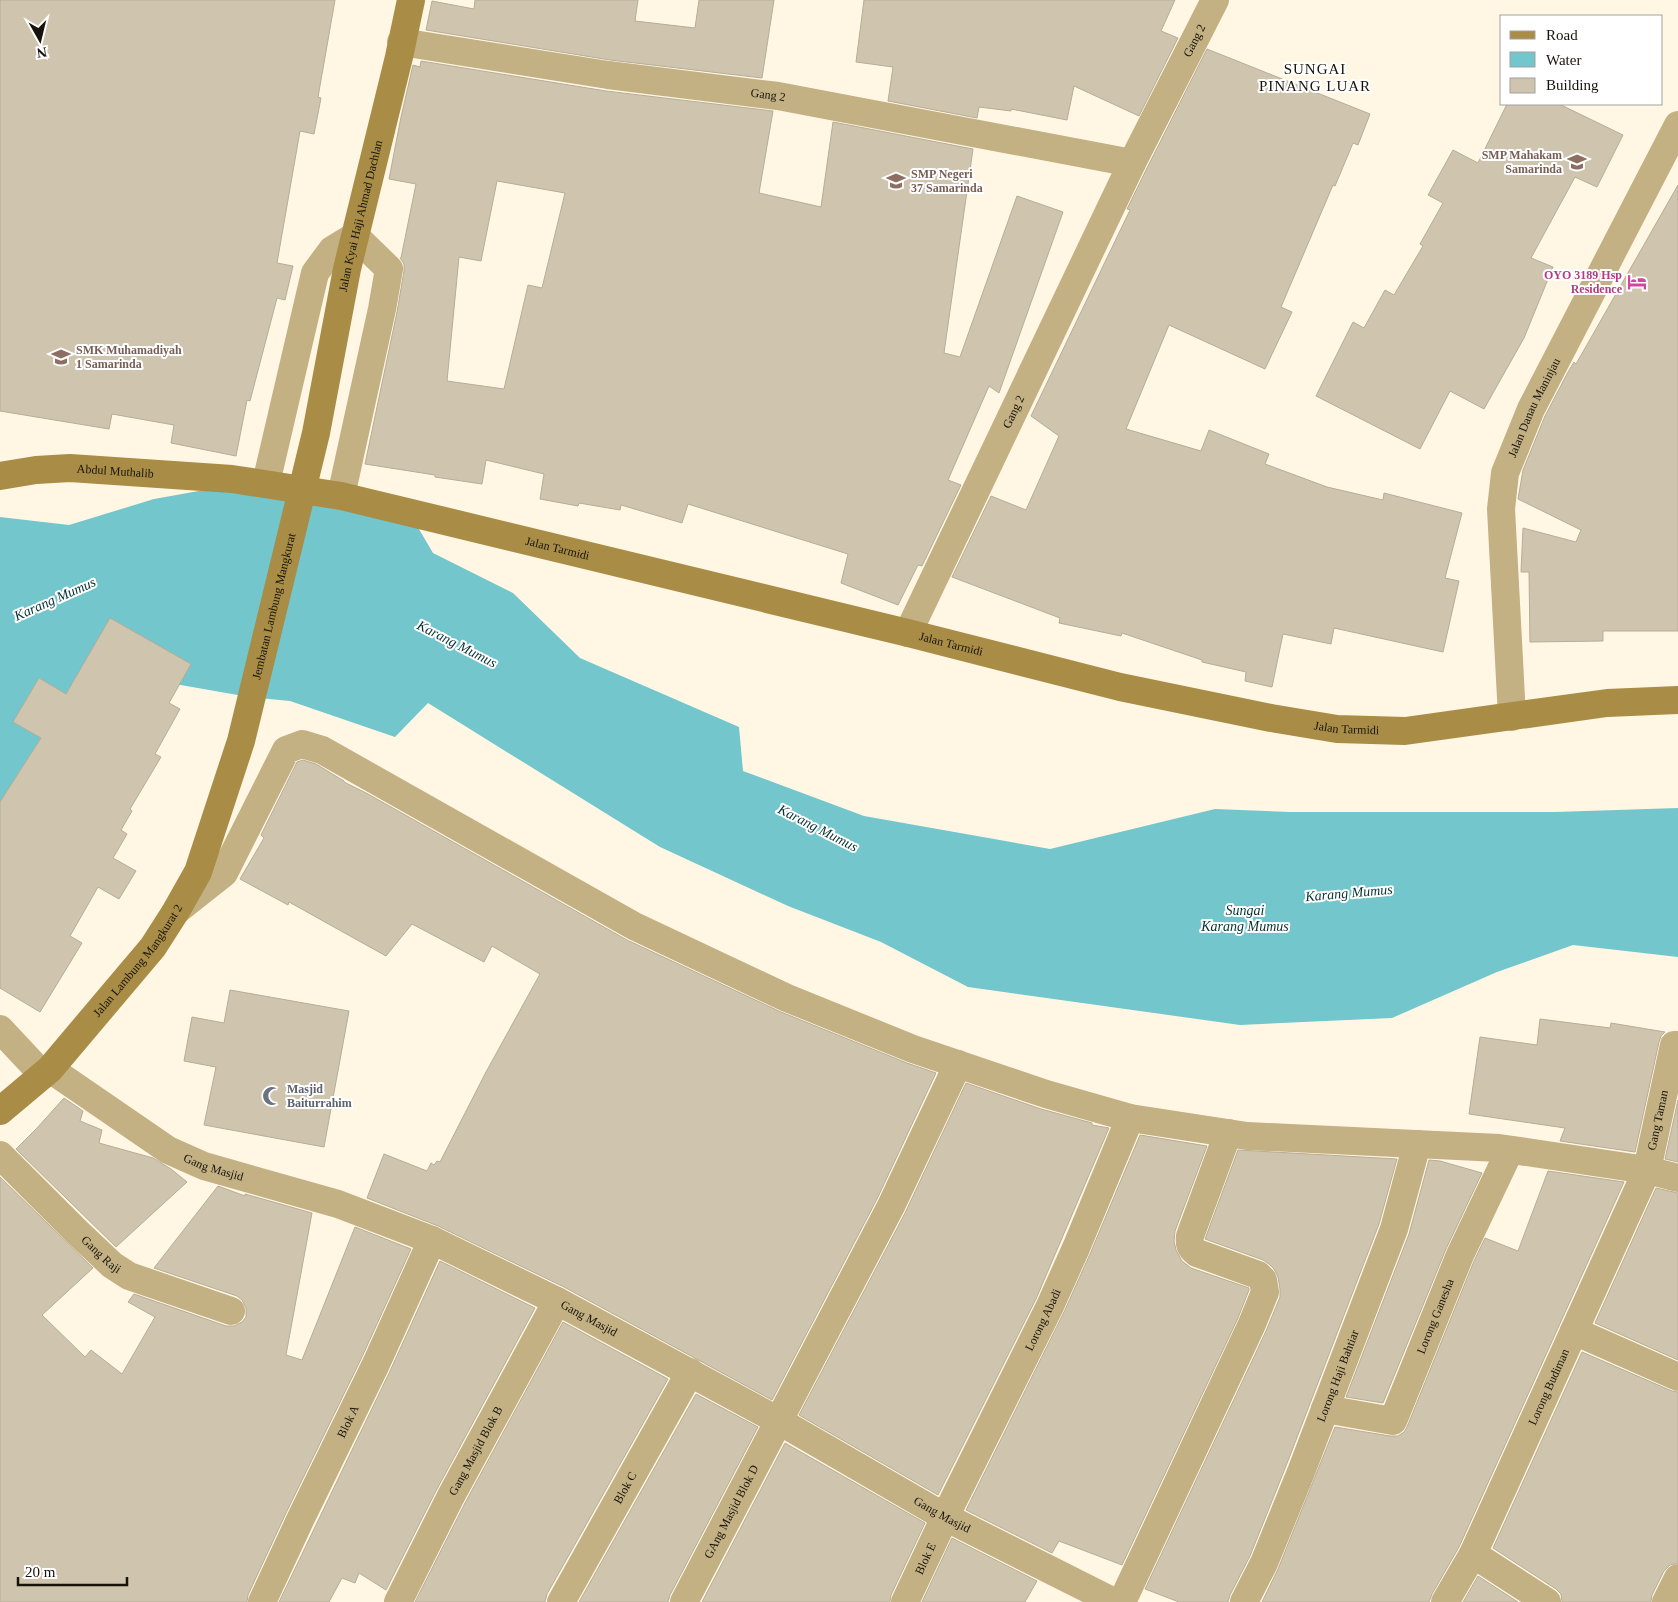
<svg xmlns="http://www.w3.org/2000/svg" width="1678" height="1602" font-family="Georgia,serif">
  <rect width="100%" height="100%" fill="#fff7e4"/>
  <path fill="#72c6cc" d="M221,487L413,519L433,553L513,593L580,658L739,727L743,771L864,816L1050,849L1215,809L1289,812H1555L1678,808V957L1573,945L1497,972L1392,1018L1240,1025L968,987L881,942L788,906L660,847L428,703L395,737L290,701L249,697L141,678L0,855V517L69,525L154,499Z"/>
  <g fill="#cfc5ae" stroke="#b6ad96" fill-rule="evenodd">
    <path d="M0,0H335L318,97L321,98L314,134L300,131L277,263L293,266L285,300L277,298L250,401L247,400L236,456L171,443L174,425L112,414L109,429L0,411Z"/>
    <path d="M475,0H638L635,21L695,28L699,0H774L762,78L610,60L426,30L432,1L474,9Z"/>
    <path d="M864,0H1175L1161,31L1178,38L1139,116L1074,86L1067,120L1011,109V111L979,107L977,118L888,101L893,67L856,62Z"/>
    <path d="M1207,49L1370,114L1358,145L1353,143L1335,186L1333,185L1281,307L1292,312L1265,369L1169,325L1126,429L1201,451L1209,430L1269,454L1265,464L1327,487L1383,500L1384,493L1462,513L1445,578L1459,581L1443,652L1334,628L1331,644L1283,634L1272,687L1245,681L1246,672L1202,662V660L1122,633L1121,636L1059,623L1060,618L952,577L991,496L1026,510L1059,436L1031,416L1130,210L1127,209L1146,170Z"/>
    <path d="M421,61L606,91L773,111L759,193L821,207L833,122L973,149L944,353L960,357L1017,196L1063,212L999,393L989,386L948,480L961,485L922,566L918,565L898,605L841,583L848,554L688,504L682,523L621,505L620,510L579,503L578,506L540,499L544,474L486,460L482,484L435,477V475L365,464L397,312L404,271V264L400,258H401L416,184L389,179L401,117L413,65L420,67ZM497,181L565,193L542,288L528,285L504,389L447,381L459,257L481,261Z"/>
    <path d="M1507,104H1559L1623,135L1597,187L1575,177L1531,258L1553,267L1524,338L1484,409L1450,391L1420,449L1316,396L1353,322L1364,328L1385,290L1394,295L1423,246L1420,244L1443,203L1428,195L1453,150L1478,163Z"/>
    <path d="M1678,185V631H1603V641L1530,642L1529,572H1521L1523,528L1576,542L1581,530L1518,499L1523,470L1545,416L1568,372L1574,362L1576,364Z"/>
    <path d="M110,618L191,664L169,703L180,709L155,754L161,757L130,809L132,811L121,830L127,834L113,858L136,871L119,899L98,887L70,936L82,943L40,1012L0,988V802L41,738L13,722L39,678L66,694Z"/>
    <path d="M303,760L316,764L344,781V782L368,794L627,940L781,1012L907,1063L936,1073L877,1199L772,1400L564,1287L438,1226L367,1198L384,1154L427,1171L431,1163L434,1165L437,1161L440,1162L486,1072L540,974L492,946L484,962L412,924L386,956L289,902L288,905L240,879L264,838L261,835L297,762Z"/>
    <path d="M230,990L349,1011L324,1147L204,1125L216,1067L184,1061L192,1017L224,1023Z"/>
    <path d="M1540,1019L1610,1028L1611,1023L1665,1032L1661,1036L1659,1042L1635,1152L1560,1141L1565,1128L1469,1114L1480,1037L1537,1045Z"/>
    <path d="M966,1083L1041,1109L1092,1123V1125L1109,1128L1036,1299L938,1495L799,1415L905,1213Z"/>
    <path d="M64,1098L83,1111L80,1121L102,1130L99,1143L153,1158L171,1169L187,1182L116,1247L16,1149L37,1128Z"/>
    <path d="M1678,1100V1162L1665,1159Z"/>
    <path d="M1140,1135L1207,1146L1175,1231L1174,1241L1176,1250L1182,1261L1191,1268L1249,1288V1290L1238,1318L1122,1565L1059,1541L1052,1553L966,1510L1064,1312L1090,1254Z"/>
    <path d="M1238,1150L1397,1159L1379,1224L1286,1466L1250,1556L1230,1595L1228,1602H1179L1145,1589L1266,1331L1280,1297V1289L1278,1277L1274,1269L1269,1264L1263,1260L1205,1239Z"/>
    <path d="M1429,1160L1440,1161L1482,1173L1446,1249L1383,1403L1346,1397L1409,1234Z"/>
    <path d="M1548,1171L1624,1182L1459,1547L1432,1594L1429,1602H1262L1278,1569L1335,1427L1390,1436H1398L1404,1432L1407,1427L1474,1261L1485,1238L1518,1251Z"/>
    <path d="M0,1177L93,1268L42,1315L85,1357L91,1350L122,1374L155,1317L128,1302L134,1294L226,1326H234L242,1322L246,1317V1308L242,1300L237,1296L154,1268L218,1186L245,1196V1194L312,1213L286,1355L302,1360L355,1227L411,1249L362,1357L286,1513L248,1595L247,1602H0Z"/>
    <path d="M1656,1188L1678,1193V1360L1595,1323Z"/>
    <path d="M440,1261L535,1308L437,1489L386,1590L359,1573L355,1583L342,1578L329,1602H279L390,1371Z"/>
    <path d="M563,1322L668,1379L547,1594L545,1602H415L465,1503Z"/>
    <path d="M1582,1352L1672,1391L1678,1392V1563L1670,1565L1664,1571L1652,1595L1651,1602H1562L1561,1594L1556,1589L1493,1548Z"/>
    <path d="M696,1394L758,1427L670,1595L668,1602H579Z"/>
    <path d="M785,1443L925,1523L891,1595L890,1602H702Z"/>
    <path d="M952,1538L1037,1581L1025,1602H922Z"/>
    <path d="M1478,1576L1518,1602H1463Z"/>
  </g>
  <g fill="none" stroke-linecap="round" stroke-linejoin="round">
    <g stroke="#c3b083" stroke-width="28">
      <path id="s1" d="M401,42L608,75L778,96L1132,163"/>
      <path d="M266,483L315,273L332,250L355,236L389,269L382,309L341,496"/>
      <path id="s2" d="M908,633L1132,163L1215,0"/>
      <path id="s3" d="M1512,717L1501,509L1505,473L1531,409L1678,125"/>
      <path d="M176,911L224,873L286,750L302,744L322,750L634,926L787,998L913,1049L1046,1094L1130,1118L1247,1136L1499,1148L1647,1170L1678,1178"/>
      <path d="M0,1029L43,1075"/>
      <path id="s4" d="M50,1069L168,1150L204,1166L338,1204L432,1240L557,1301L779,1421L945,1517L1114,1602"/>
      <path id="s5" d="M0,1155L77,1232L112,1265L129,1276L231,1311"/>
      <path d="M1574,1331L1678,1377"/>
      <path id="s6" d="M1325,1409L1393,1421L1460,1255L1510,1150"/>
      <path d="M1473,1554L1547,1602"/>
      <path id="s7" d="M262,1602L300,1520L376,1364L432,1240"/>
      <path id="s8" d="M398,1602L451,1496L557,1301"/>
      <path id="s9" d="M561,1602L690,1372"/>
      <path id="s10" d="M684,1602L891,1206L958,1064"/>
      <path id="s11" d="M905,1602L945,1517L1050,1306L1076,1248L1130,1118"/>
      <path d="M1122,1602L1252,1324L1265,1292L1263,1280L1258,1275L1197,1253C1190,1248 1189,1244 1190,1236L1228,1133"/>
      <path id="s12" d="M1244,1602L1264,1563L1301,1472L1394,1229L1417,1144"/>
      <path id="s13" d="M1445,1602L1473,1554L1647,1170L1674,1045H1678"/>
      <path d="M1666,1602L1678,1578"/>
    </g>
    <g stroke="#a98d46" stroke-width="28">
      <path id="s14" d="M0,476L36,470L70,468L232,479L341,496L908,633L1120,687L1271,718L1337,729L1405,731L1607,703L1678,700"/>
      <path id="s15" d="M0,1111L50,1069L153,947L176,911L198,872L241,741L316,433L347,269L399,57L411,0"/>
    </g>
  </g>
  <defs>
    <g id="school-bare" transform="scale(1.5)"><path d="M0-5L7-2L0 1L-7-2ZM-4 1L0 2.5L4 1V4Q0 6-4 4Z" fill="#8d6e63" stroke="#fff" stroke-width="2.5" paint-order="stroke"/></g>
    <g id="hotel-bare" transform="scale(1.5)"><path d="M-6-4.5h1.5V1H6V5H4.5V3h-9V5H-6ZM-4 0a1.8 1.8 0 1 1 3.6 0ZM.5 0V-2.5h3Q6-2.5 6 0Z" fill="#d1479c" stroke="#fff" stroke-width="2.5" paint-order="stroke"/></g>
    <g id="mosque-bare" transform="scale(1.5)"><path d="M3.5-4.9A6 6 0 1 0 3.5 4.9A5 5 0 1 1 3.5-4.9Z" fill="#6b7280" stroke="#fff" stroke-width="2.5" paint-order="stroke"/></g>
  </defs>
  <g fill-rule="evenodd">
    <use href="#school-bare" x="1577" y="162"/>
    <use href="#school-bare" x="896" y="181"/>
    <use href="#hotel-bare" x="1637" y="282"/>
    <use href="#school-bare" x="61" y="357"/>
    <use href="#mosque-bare" x="272" y="1096"/>
  </g>
  <g text-anchor="middle" dominant-baseline="central" stroke-width="4" stroke-linejoin="round" paint-order="stroke">
    <g font-size="12" fill="#17130b" stroke="#fff">
      <text stroke="none"><textPath href="#s2" startOffset="658">Gang 2</textPath></text>
      <text stroke="none"><textPath href="#s1" startOffset="371">Gang 2</textPath></text>
      <text stroke="none"><textPath href="#s15" startOffset="989">Jalan Kyai Haji Ahmad Dachlan</textPath></text>
      <text stroke="none"><textPath href="#s3" startOffset="316">Jalan Danau Maninjau</textPath></text>
      <text stroke="none"><textPath href="#s2" startOffset="245">Gang 2</textPath></text>
      <text stroke="none"><textPath href="#s14" startOffset="116">Abdul Muthalib</textPath></text>
      <text stroke="none"><textPath href="#s14" startOffset="566">Jalan Tarmidi</textPath></text>
      <text stroke="none"><textPath href="#s15" startOffset="589">Jembatan Lambung Mangkurat</textPath></text>
      <text stroke="none"><textPath href="#s14" startOffset="971">Jalan Tarmidi</textPath></text>
      <text stroke="none"><textPath href="#s14" startOffset="1376">Jalan Tarmidi</textPath></text>
      <text stroke="none"><textPath href="#s15" startOffset="205">Jalan Lambung Mangkurat 2</textPath></text>
      <text stroke="none"><textPath href="#s13" startOffset="528">Gang Taman</textPath></text>
      <text stroke="none"><textPath href="#s4" startOffset="192">Gang Masjid</textPath></text>
      <text stroke="none"><textPath href="#s5" startOffset="142">Gang Raji</textPath></text>
      <text stroke="none"><textPath href="#s6" startOffset="182">Lorong Ganesha</textPath></text>
      <text stroke="none"><textPath href="#s4" startOffset="598">Gang Masjid</textPath></text>
      <text stroke="none"><textPath href="#s11" startOffset="314">Lorong Abadi</textPath></text>
      <text stroke="none"><textPath href="#s12" startOffset="245">Lorong Haji Bahtiar</textPath></text>
      <text stroke="none"><textPath href="#s13" startOffset="239">Lorong Budiman</textPath></text>
      <text stroke="none"><textPath href="#s7" startOffset="200">Blok A</textPath></text>
      <text stroke="none"><textPath href="#s8" startOffset="170">Gang Masjid Blok B</textPath></text>
      <text stroke="none"><textPath href="#s9" startOffset="131">Blok C</textPath></text>
      <text stroke="none"><textPath href="#s10" startOffset="102">GAng Masjid Blok D</textPath></text>
      <text stroke="none"><textPath href="#s4" startOffset="1002">Gang Masjid</textPath></text>
      <text stroke="none"><textPath href="#s11" startOffset="48">Blok E</textPath></text>
    </g>
    <g font-size="12" font-weight="bold" fill="#785e54" stroke="#fff" text-anchor="start">
      <text x="1562" y="155" text-anchor="end">SMP Mahakam<tspan x="1562" dy="14">Samarinda</tspan></text>
      <text x="911" y="174">SMP Negeri<tspan x="911" dy="14">37 Samarinda</tspan></text>
      <text x="76" y="350">SMK Muhamadiyah<tspan x="76" dy="14">1 Samarinda</tspan></text>
    </g>
    <g font-size="12" font-weight="bold" fill="#b23c85" stroke="#fff" text-anchor="end">
      <text x="1622" y="275">OYO 3189 Hsp<tspan x="1622" dy="14">Residence</tspan></text>
    </g>
    <g font-size="12" font-weight="bold" fill="#5b616d" stroke="#fff" text-anchor="start">
      <text x="287" y="1089">Masjid<tspan x="287" dy="14">Baiturrahim</tspan></text>
    </g>
    <g font-size="14" font-style="italic" fill="#063134" stroke="#fff">
      <text transform="translate(55 599) rotate(-24)">Karang Mumus</text>
      <text transform="translate(457 644) rotate(27)">Karang Mumus</text>
      <text transform="translate(818 828) rotate(27)">Karang Mumus</text>
      <text transform="translate(1349 893) rotate(-5)">Karang Mumus</text>
      <text x="1245" y="910">Sungai<tspan x="1245" dy="16">Karang Mumus</tspan></text>
    </g>
    <g font-size="15" letter-spacing="1" fill="#17130b" stroke="#fff">
      <text x="1315" y="69">SUNGAI<tspan x="1315" dy="17">PINANG LUAR</tspan></text>
    </g>
  </g>
  <rect x="1500" y="15" width="162" height="90" fill="#ffffff" stroke="#a2a19d"/>
  <rect x="1510" y="31" width="25" height="8" fill="#a98d46" stroke="#a2a19d"/>
  <text x="1546" y="40" font-size="15" fill="#17130b">Road</text>
  <rect x="1510" y="52" width="25" height="15" fill="#72c6cc" stroke="#a2a19d"/>
  <text x="1546" y="65" font-size="15" fill="#17130b">Water</text>
  <rect x="1510" y="78" width="25" height="15" fill="#cfc5ae" stroke="#a2a19d"/>
  <text x="1546" y="90" font-size="15" fill="#17130b">Building</text>
  <g transform="translate(40 40) rotate(172)" stroke="#ffffff" stroke-width="4" paint-order="stroke">
  <path d="M0-4L9 19L0 12L-9 19Z" fill="#17130b"/>
  <text y="-8" font-size="14" font-weight="bold" text-anchor="middle" fill="#17130b">N</text>
  </g>
  <path d="M18 1577v8h109v-8" fill="none" stroke="#17130b" stroke-width="2.5"/>
  <text x="25" y="1577" font-size="15" fill="#17130b" stroke="#ffffff" stroke-width="4" paint-order="stroke">20 m</text>
</svg>
